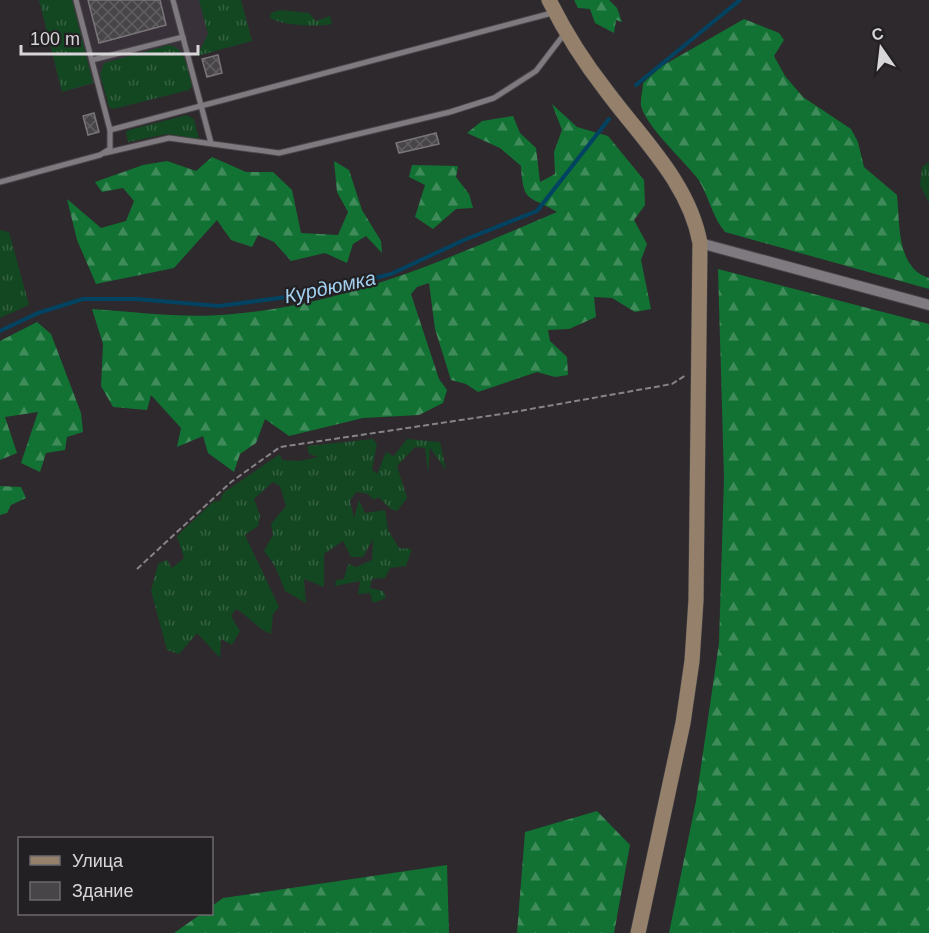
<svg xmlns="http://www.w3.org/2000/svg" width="929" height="933" font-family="Helvetica,sans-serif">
  <defs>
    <pattern id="grass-tufts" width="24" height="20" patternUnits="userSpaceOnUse" patternTransform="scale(1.5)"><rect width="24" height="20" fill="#134722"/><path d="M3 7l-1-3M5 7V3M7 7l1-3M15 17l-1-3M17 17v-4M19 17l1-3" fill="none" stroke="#356142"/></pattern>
    <pattern id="forest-firs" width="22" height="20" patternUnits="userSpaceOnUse" patternTransform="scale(1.5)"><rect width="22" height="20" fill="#127233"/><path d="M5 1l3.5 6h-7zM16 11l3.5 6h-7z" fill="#3f8c5a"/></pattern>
    <pattern id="building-cross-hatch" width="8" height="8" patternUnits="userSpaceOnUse" patternTransform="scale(1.5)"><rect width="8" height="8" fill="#484549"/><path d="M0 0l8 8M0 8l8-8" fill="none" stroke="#625f63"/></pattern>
  </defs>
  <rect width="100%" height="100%" fill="#2d292d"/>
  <path fill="#39313a" d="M39,0H241L252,41L62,92Z"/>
  <g fill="url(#grass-tufts)">
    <path d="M39,0H72L93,83L62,92Z"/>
    <path d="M199,0H241L252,41L197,56L208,34Z"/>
    <path d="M280,10L309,13L316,21L330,16L332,24C316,27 284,26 270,18L271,13Z"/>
    <path d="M169,45C186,47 188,72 192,86L189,90L113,109L109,107L100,74L104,63Z"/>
    <path d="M187,115L194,119L199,139L167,134L128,142L126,132L129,130Z"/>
    <path d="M929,162V203L920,185L922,167Z"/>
    <path d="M0,230L9,232L29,305L0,318Z"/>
    <path d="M373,439L377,444L372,469L377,474L386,452L394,456L407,439L440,442L446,470L430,448L428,473L425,448L415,447L397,466L407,498L397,511L391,509L378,497L374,500L368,494L356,492L350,501L354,518L359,500L365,513L385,510L388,530L399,548L412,549L406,566L390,568L385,578L372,579L370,588L383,591L386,598L373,603L370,593L358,594L360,581L335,586L336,580L344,579L348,564L356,567L372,560L373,539L363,557H351L343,541L324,554V587L304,579L306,603L285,591L275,566L264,551L273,535L271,524L286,506L280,486L273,482L254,499L260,515L258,526L245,535L279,607L273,614L271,634C256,628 250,617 236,609L231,616L240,631L232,645L221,639L220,658L197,633L179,654L167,650L151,591L158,564L167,560L172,568L184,558L177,536L214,501H220L223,493L280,454L282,460L299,461L318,457L309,454L307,446Z"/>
  </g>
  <g fill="url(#forest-firs)">
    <path d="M574,0H609L617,8L622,22L616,20L614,33L595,23L590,9L578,8Z"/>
    <path d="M744,19L779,33L784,40L774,56L785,76L803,97L851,129L858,142L864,167L897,195C900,223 896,268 929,278V289L725,232C712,217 709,196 698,179C684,161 646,126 641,106C640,99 643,90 643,83L662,66Z"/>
    <path d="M552,104L577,127L608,136L644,180L645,205L634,220L647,244L641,260L651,309L635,312L612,298L594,297L596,317L569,329L548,330L550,341L567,357L568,375L555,377L537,372L478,392L466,384L451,380L435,329L429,283L417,287L411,294L439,379L447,390L443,403L419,415L363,418L289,436L265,419L256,443L240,454L234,472L208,453L203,436L177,447L181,428L151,395L147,410L113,407L101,386L103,344L92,309C138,312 186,319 233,314C350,304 451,257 557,212C530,195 523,205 521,166L500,148L467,133L482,121L513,116L520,133L536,148L540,182L555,174L554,152L562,130Z"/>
    <path d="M212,157L246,172H273L292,190L301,233L338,235L348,212L337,192L334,161L349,170L362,210L381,241L382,253L366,236L353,244L347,263L325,253L291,261L274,242L258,235L252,247L231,240L217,220L174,268L96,284L77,240L67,199L101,228L126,221L134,201L123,188L102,192L95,182L143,165L167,161L196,171Z"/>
    <path d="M412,165L458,166L456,177L469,194L473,208L456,209L433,229L415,217L425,185L409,177Z"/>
    <path d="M718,269L929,324V933H669L696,801L719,643L724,478Z"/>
    <path d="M37,322L51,334L81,413L83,432L67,437L65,450L46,453L40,472L21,463L38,412L5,417L17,453L0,460V341Z"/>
    <path d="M0,486L21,487L26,498L11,505L7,513L0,515Z"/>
    <path d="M597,811L630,845L614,933H517L525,832Z"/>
    <path d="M447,865L449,933H174L201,914H212V906L223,898Z"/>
  </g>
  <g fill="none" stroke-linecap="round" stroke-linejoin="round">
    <g stroke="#024361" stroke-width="4">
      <path d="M636,85L740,0"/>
      <path d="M0,331L38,313L83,299H136L219,306L310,294L391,274L464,240L537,211L609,119"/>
    </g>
  </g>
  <g fill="url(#building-cross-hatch)" stroke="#797579" stroke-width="1.5">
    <path d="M88,0H160L166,25L99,43Z"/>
    <path d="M218,55L222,73L207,77L202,59Z"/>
    <path d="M94,113L99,132L88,135L83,116Z"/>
    <path d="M436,133L439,144L399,153L396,143Z"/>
  </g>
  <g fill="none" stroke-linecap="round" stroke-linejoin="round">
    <g stroke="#484548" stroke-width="7">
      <g id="lane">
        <path d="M173,0L211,143"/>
        <path d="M92,60L183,37"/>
        <path d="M110,130L552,13"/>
        <path d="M105,153L169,138L279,153L450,112L494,98L536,71L565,33"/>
        <path d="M0,182L100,155L110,149V130L76,0"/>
      </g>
    </g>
    <g stroke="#484548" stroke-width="12">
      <path id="street" d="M700,243L929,305"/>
    </g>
    <g stroke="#484548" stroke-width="16">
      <path id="secondary" d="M549,0C565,32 583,61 605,89C640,137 689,182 700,243L696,600L692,661L683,723L638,933"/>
    </g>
    <path stroke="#878487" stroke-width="2" stroke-dasharray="6 3" stroke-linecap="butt" d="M137,569L231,482L280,447L508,413L672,384L686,375"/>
    <use href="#lane" stroke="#7f7a7f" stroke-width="5"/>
    <use href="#street" stroke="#7f7a7f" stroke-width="10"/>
    <use href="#secondary" stroke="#94806b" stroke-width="15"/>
  </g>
  <g text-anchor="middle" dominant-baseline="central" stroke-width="4.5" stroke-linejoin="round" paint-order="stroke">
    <g font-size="20" font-style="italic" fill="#a2d0ee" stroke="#232023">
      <text transform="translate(330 287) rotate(-12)">Курдюмка</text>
    </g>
  </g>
  <rect x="18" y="837" width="195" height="78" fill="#232023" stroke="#6c696c" stroke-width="1.5"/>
  <rect x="30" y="856" width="30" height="9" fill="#94806b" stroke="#6c696c" stroke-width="1.5"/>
  <text x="72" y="867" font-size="18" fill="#d9d6d9">Улица</text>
  <rect x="30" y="882" width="30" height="18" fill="#484549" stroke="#6c696c" stroke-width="1.5"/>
  <text x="72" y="897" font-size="18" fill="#d9d6d9">Здание</text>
  <g transform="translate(881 48) rotate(346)" stroke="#232023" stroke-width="4.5" paint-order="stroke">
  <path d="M0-4.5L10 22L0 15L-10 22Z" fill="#d9d6d9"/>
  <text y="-9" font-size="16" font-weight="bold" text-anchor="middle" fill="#d9d6d9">С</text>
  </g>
  <path d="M21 45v9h177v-9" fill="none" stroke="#d9d6d9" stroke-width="3"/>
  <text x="30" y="45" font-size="18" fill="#d9d6d9" stroke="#232023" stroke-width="4.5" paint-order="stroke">100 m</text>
</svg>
